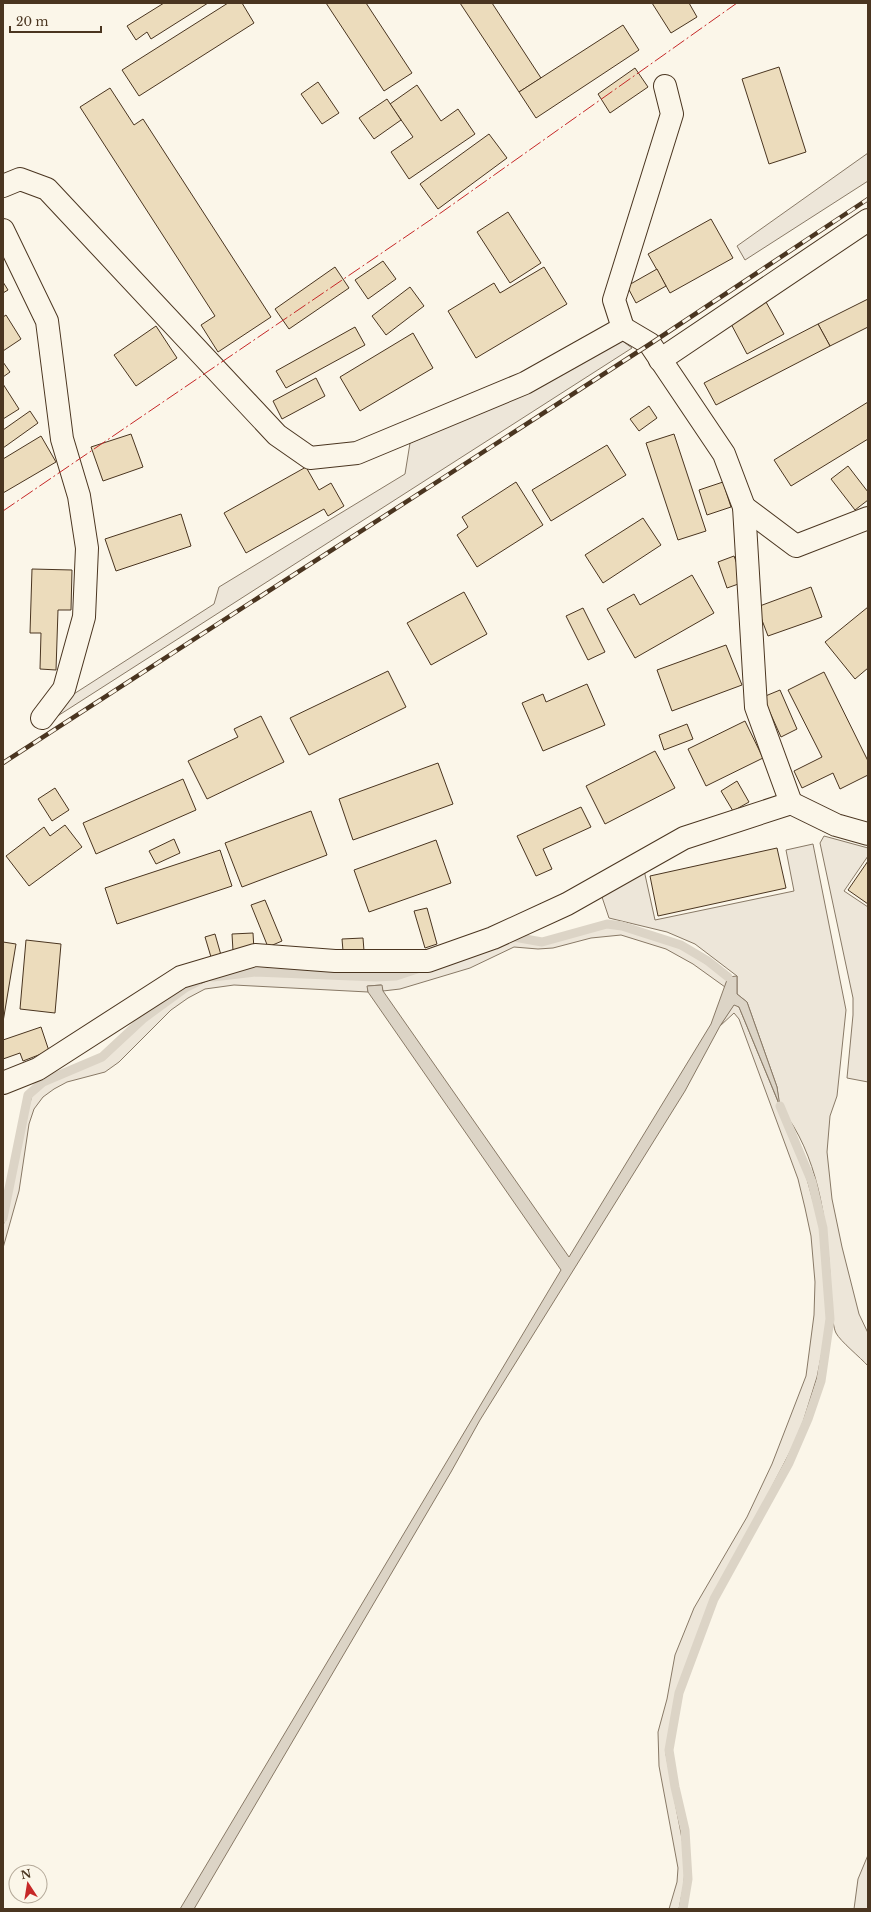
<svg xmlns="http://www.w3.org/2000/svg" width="871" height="1912" font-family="'Libre Baskerville',serif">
  <rect width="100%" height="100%" fill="#fbf6e9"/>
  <g fill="#ede6d9" stroke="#887966">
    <path d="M868,153V181L745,260L737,246Z"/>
    <path d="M621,340L632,348L56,717L66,699L214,604L219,587L405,474L410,443L529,391Z"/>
    <path d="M824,836L868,848V856L844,891L868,907V1082L847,1078L853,1015V998L820,843Z"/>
    <path d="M813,844L846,1010L837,1096L830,1116L827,1152L832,1199L842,1247L859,1314L868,1333V1366C861,1358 840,1341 836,1333C831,1323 831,1288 830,1275C826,1218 818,1155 781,1108L807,1179L820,1226L827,1308L826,1332L817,1377L803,1422L792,1448L761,1508L714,1595L677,1689L666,1754L683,1844L685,1867L684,1884L679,1909H669L677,1882L678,1868L659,1766L658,1732L667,1699L675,1655L694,1608L747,1517L772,1464L806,1376L814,1315L815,1282L811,1236L805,1208L798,1179L739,1019L734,1013L720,1026L734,1004L739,1007L779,1104L777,1087L747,1002L737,994V976L695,944L667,932L609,918L601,894L644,870L655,920L794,891L786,850Z"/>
    <path d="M607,925L622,927L680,946L728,979L725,987L693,964L666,949L621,935L591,938L553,948L538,949L514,947L470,968L400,989L383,991L381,985L368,986V992L234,985L205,989L188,998L171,1010L119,1062L105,1072L67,1082L54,1089L43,1097L34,1109L29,1124L19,1191L3,1248V1227L22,1128L32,1096L45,1083L105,1059L146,1020L186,990L209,980L255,975L396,978L513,938L543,943Z"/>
    <path d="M868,1855V1909H854L858,1879Z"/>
  </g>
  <path fill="#dcd4c6" stroke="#887966" d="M737,976V994L747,1002L777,1087L780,1106L739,1007L734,1005L720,1026L685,1091L480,1420L451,1472L194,1909H180L561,1270L368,992L367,986L382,985L383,991L569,1257L711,1024L728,977Z"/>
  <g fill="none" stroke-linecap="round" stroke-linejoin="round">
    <g stroke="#dcd4c6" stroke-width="9">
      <path d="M508,939L514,937L542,942L607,924L622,926L681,945L708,961L728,977"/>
      <path d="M213,977L255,972L376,977L396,976L420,968"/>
      <path d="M3,1218L28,1095L43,1082L102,1057L144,1018L185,988L197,982"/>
      <path d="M683,1909L688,1879L685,1830L675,1787L669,1750L679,1693L714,1599L789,1463L808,1419L821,1381L830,1319L823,1228L812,1182L780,1106"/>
    </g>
  </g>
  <g fill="#ecdcbc" stroke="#4a3520">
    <path d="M164,3H208L151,39L147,32L136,40L127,26Z"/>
    <path d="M228,3H242L254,23L139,96L122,70Z"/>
    <path d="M326,3H366L412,73L384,91Z"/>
    <path d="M460,3H492L541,78L519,92Z"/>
    <path d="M652,3H689L697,17L671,33Z"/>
    <path d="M623,25L639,50L536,118L519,92Z"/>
    <path d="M779,67L806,152L769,164L742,79Z"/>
    <path d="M635,68L648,87L610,113L598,94Z"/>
    <path d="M318,82L339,113L322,124L301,94Z"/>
    <path d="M417,85L441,121L458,109L475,134L409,179L391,152L413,137L390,104Z"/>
    <path d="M110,88L134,125L143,119L271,317L218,352L201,325L215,316L80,107Z"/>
    <path d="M387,99L401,120L374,139L359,118Z"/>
    <path d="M489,134L507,158L438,209L420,184Z"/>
    <path d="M508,212L541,263L510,283L477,232Z"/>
    <path d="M711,219L733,258L670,293L648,254Z"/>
    <path d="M383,261L396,279L368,299L355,280Z"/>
    <path d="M335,267L349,288L289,329L275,309Z"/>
    <path d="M544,267L567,304L476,358L448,311L494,283L500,293Z"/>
    <path d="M657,269L666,286L636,303L627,286Z"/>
    <path d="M3,282L8,290L3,293Z"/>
    <path d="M410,287L424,306L386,335L372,316Z"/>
    <path d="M868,299V327L830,346L818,324Z"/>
    <path d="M766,302L784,334L747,354L730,322Z"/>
    <path d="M6,315L21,339L3,351V317Z"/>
    <path d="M818,324L830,346L716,405L704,383Z"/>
    <path d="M156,326L177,358L136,386L114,355Z"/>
    <path d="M355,327L365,345L286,388L276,371Z"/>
    <path d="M413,333L433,368L360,411L340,377Z"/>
    <path d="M3,362L10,372L3,377Z"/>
    <path d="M316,378L325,396L282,419L273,401Z"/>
    <path d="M3,384L19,409L3,419Z"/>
    <path d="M868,402V439L791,486L774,460Z"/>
    <path d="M649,406L657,418L639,431L630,419Z"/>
    <path d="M30,411L38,423L3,448V430Z"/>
    <path d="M131,434L143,467L103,481L91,447Z"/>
    <path d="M674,434L706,531L678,540L646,443Z"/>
    <path d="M41,436L56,462L3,493V459Z"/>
    <path d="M607,445L626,475L551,521L532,490Z"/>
    <path d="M848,466L868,492V500L855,510L831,479Z"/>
    <path d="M306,467L319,490L331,483L344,506L328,516L324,509L246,553L224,513Z"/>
    <path d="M516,482L543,525L477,567L457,535L468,527L462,517Z"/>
    <path d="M723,482L731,507L707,515L699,490Z"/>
    <path d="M181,514L191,546L116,571L105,539Z"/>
    <path d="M643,518L661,545L603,583L585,555Z"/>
    <path d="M734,556L744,582L727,588L718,562Z"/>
    <path d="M32,569L72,570L71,610H58L56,670L40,669L41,633H30Z"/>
    <path d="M692,575L714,613L635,658L607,609L634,594L640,605Z"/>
    <path d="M811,587L822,617L768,636L757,607Z"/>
    <path d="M464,592L487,634L431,665L407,623Z"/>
    <path d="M868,607V668L855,679L825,642Z"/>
    <path d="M583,608L605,652L588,660L566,616Z"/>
    <path d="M726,645L742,685L672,711L657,670Z"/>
    <path d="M388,671L406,707L309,755L290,718Z"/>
    <path d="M824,672L868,761V775L840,789L833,773L802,788L794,771L822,757L788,690Z"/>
    <path d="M587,684L605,725L543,751L522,703L543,694L546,702Z"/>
    <path d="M780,690L797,729L781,737L763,697Z"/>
    <path d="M261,716L284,762L207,799L188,761L238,737L234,729Z"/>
    <path d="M745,721L763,758L706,786L688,749Z"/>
    <path d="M687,724L693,739L664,750L659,735Z"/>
    <path d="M655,751L675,788L605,824L586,786Z"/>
    <path d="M438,763L453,804L353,840L339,799Z"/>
    <path d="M183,779L196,810L96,854L83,823Z"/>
    <path d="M737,781L749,802L733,811L721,791Z"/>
    <path d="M55,788L69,810L52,821L38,799Z"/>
    <path d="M581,807L591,827L543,849L552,869L536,876L517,836Z"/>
    <path d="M311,811L327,855L242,887L225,843Z"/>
    <path d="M65,825L82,847L29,886L6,856L44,827L50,836Z"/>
    <path d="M174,839L180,853L156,864L149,851Z"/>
    <path d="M436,840L451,883L369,912L354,870Z"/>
    <path d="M777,848L786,888L658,916L650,876Z"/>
    <path d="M220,850L232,886L117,924L105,888Z"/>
    <path d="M868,861V904L848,890Z"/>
    <path d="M265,900L282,941L268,947L251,905Z"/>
    <path d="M427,908L437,944L425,948L414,911Z"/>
    <path d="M253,933L254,950L233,951L232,934Z"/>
    <path d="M215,934L221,955L211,957L205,937Z"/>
    <path d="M363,938L364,951H343L342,939Z"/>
    <path d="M26,940L61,944L55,1013L20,1009Z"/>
    <path d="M3,942L16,944L3,1022Z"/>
    <path d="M41,1027L49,1051L23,1061L20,1053L3,1059V1040Z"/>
  </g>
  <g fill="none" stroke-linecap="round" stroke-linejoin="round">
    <g stroke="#4a3520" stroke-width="24">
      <g id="minor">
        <path d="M3,186L20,179L47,189L277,435L310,458L357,453L525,383L623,328L650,344L724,454L744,507L756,707L791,803"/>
        <path d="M3,230L47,321L62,439L79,496L87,548L84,617L64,689L42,718"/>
        <path d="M623,328L614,300L672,114L665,86"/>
        <path d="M660,360L868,220"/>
        <path d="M744,507L796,546L868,518"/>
        <path d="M3,1083L38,1069L181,977L255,955L335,961H428L493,938L567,904L684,838L791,803L836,825L868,834"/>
      </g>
    </g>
    <use href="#minor" stroke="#fbf6e9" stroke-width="22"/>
    <g stroke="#4a3520" stroke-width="4.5">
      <path id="rail" d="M3,763L650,344L868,199"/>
    </g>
    <use href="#rail" stroke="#fbf6e9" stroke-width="3" stroke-dasharray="9" stroke-linecap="butt"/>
    <path stroke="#c62828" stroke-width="1" stroke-dasharray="14 3 2 3" stroke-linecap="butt" d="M3,511L442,212L737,3"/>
  </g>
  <rect width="871" height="1912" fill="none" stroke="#4a3520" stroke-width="8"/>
  <g transform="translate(28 1884) rotate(348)"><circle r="19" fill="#fbf6e9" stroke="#b4a999"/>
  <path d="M0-3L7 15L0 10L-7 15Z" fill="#c62828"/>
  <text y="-6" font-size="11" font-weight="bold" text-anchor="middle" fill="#4a3520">N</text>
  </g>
  <path d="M10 26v6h91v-6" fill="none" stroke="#4a3520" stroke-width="2"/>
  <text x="16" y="26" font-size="12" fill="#4a3520" stroke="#fbf6e9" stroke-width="3" paint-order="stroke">20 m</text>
</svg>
